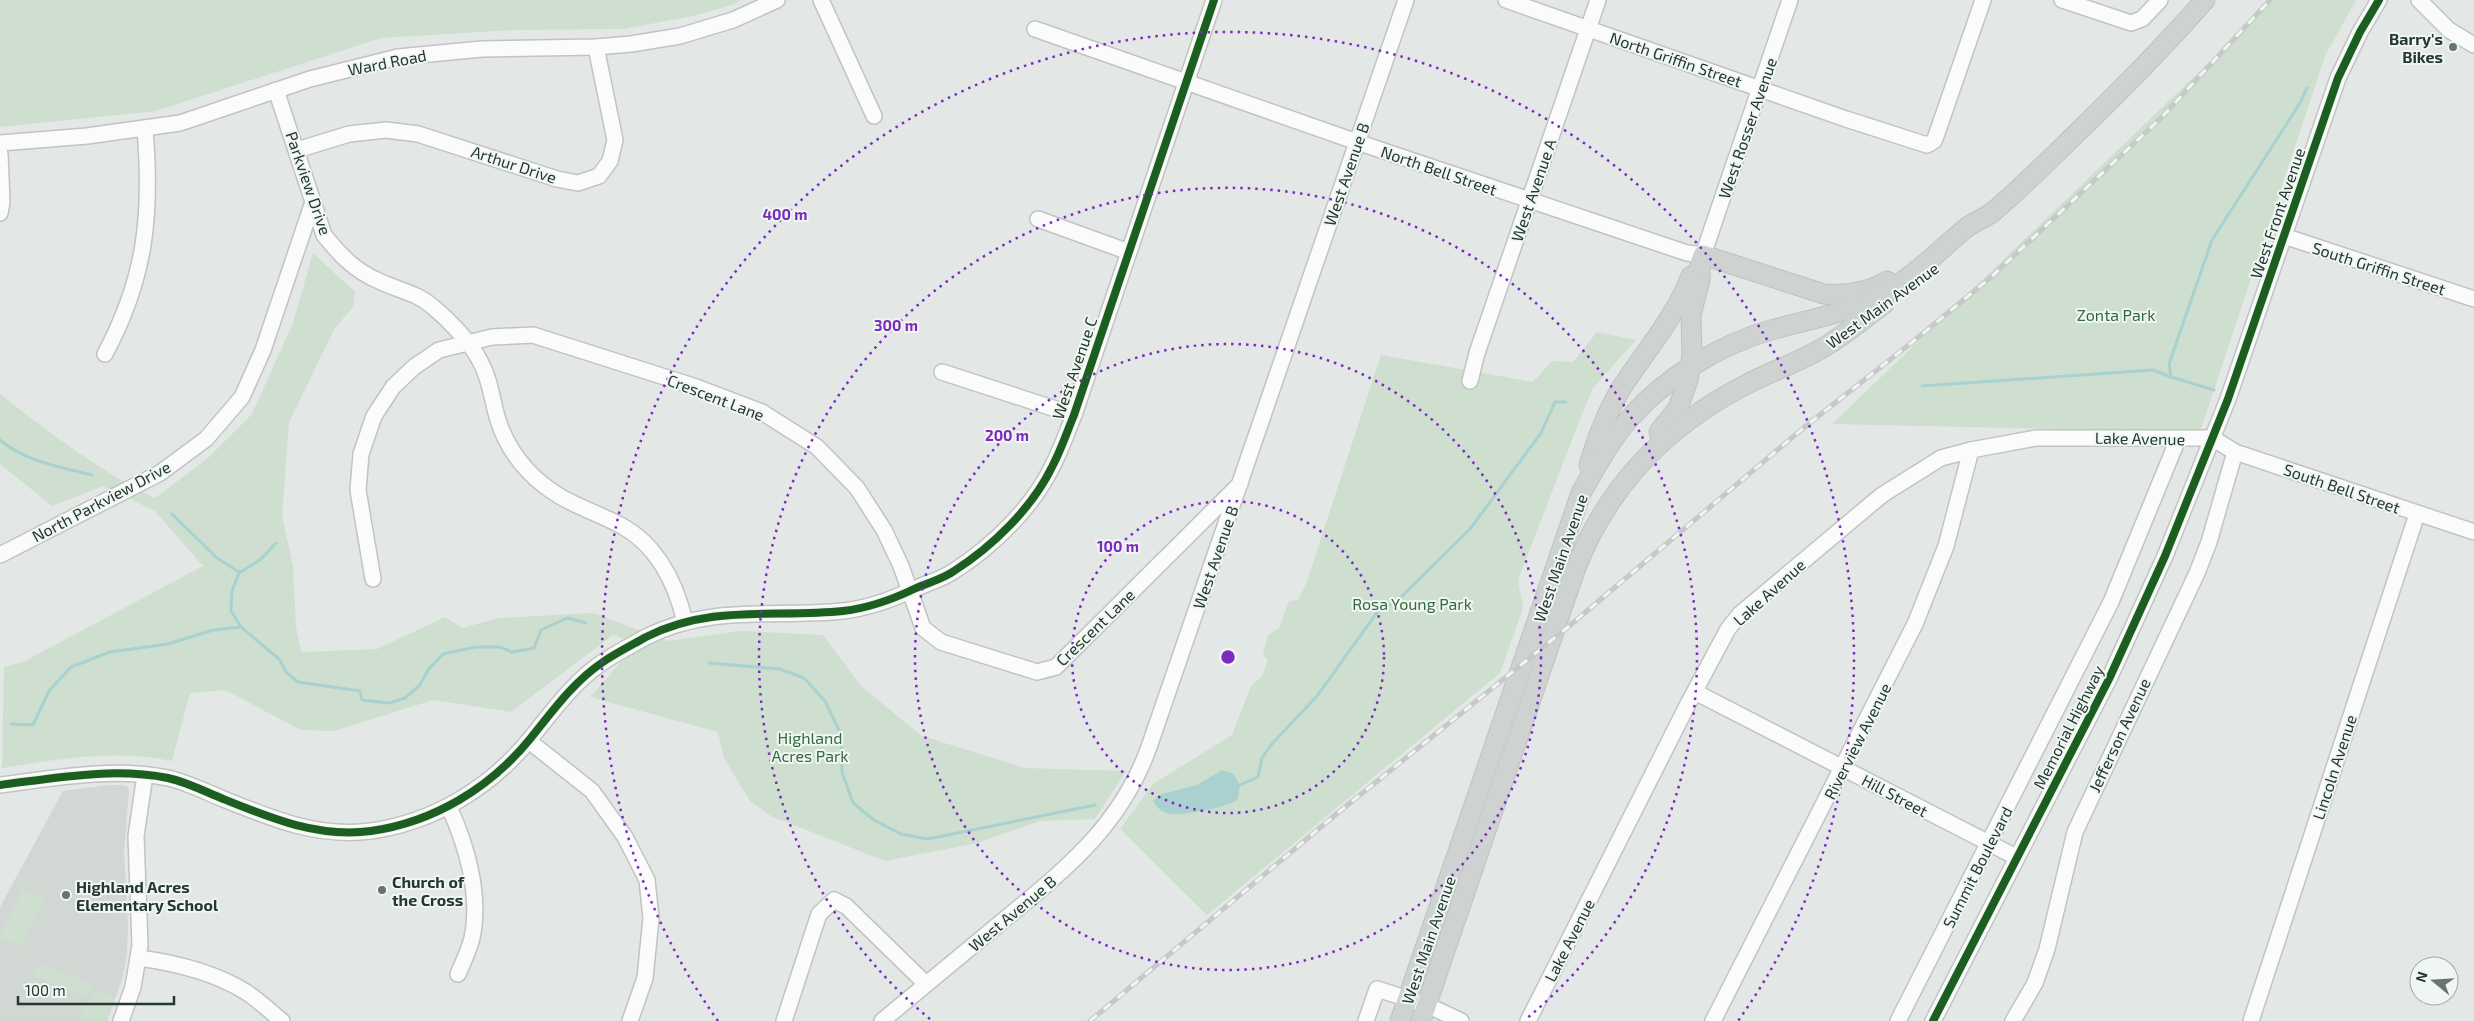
<svg xmlns="http://www.w3.org/2000/svg" width="2474" height="1021" font-family="'Exo 2',sans-serif">
  <rect width="100%" height="100%" fill="#e3e7e5"/>
  <path fill="#d1d8d4" d="M107,785H123L128,787L129,791L124,852L128,926L127,955L122,980L107,1021H0V907L63,791Z"/>
  <g fill="#cedfd0">
    <path d="M0,0H740L735,4L693,16L623,29L516,30L381,38L156,111L0,127Z"/>
    <path d="M2274,0H2356L2325,56L2200,432L1832,424Z"/>
    <path d="M313,253L355,292L353,307L335,328L289,422L282,515L293,566L296,626L301,652L377,649L445,617L462,628L499,618L593,613L668,641L741,631L823,635L861,686L922,736L1025,768L1126,771L1095,819L1040,821L977,843L885,861L771,816L750,801L724,758L718,732L590,697L621,662L642,646L613,635L511,712L433,700L334,731L301,730L225,690L190,693L172,761C114,749 59,759 2,768L4,667L25,661L203,566L155,511L103,486L52,506L0,464V394C49,432 99,471 155,498L208,458L252,414L293,323Z"/>
    <path d="M1597,332L1636,340L1593,388L1582,414L1518,580L1523,608L1500,673L1207,915L1120,829L1153,784L1232,735L1251,686L1262,676L1268,660L1263,654L1268,635L1279,628L1289,601L1298,600L1306,584L1381,355L1533,382L1552,361L1573,362Z"/>
    <path d="M23,889L44,898L21,946L0,937Z"/>
    <path d="M38,964L94,984L88,997L33,976Z"/>
    <path d="M95,990L115,997L105,1021H80L84,1014L80,1007L84,1002L89,1003Z"/>
  </g>
  <path fill="#a8d1d0" d="M1222,770L1233,774L1240,785L1238,799C1228,808 1176,818 1164,812C1159,810 1156,805 1153,801L1162,794L1197,785Z"/>
  <g fill="none" stroke-linecap="round" stroke-linejoin="round">
    <g stroke="#a8d1d0" stroke-width="3">
      <path d="M1922,386L2153,370L2171,377"/>
      <path d="M2214,390L2171,377L2169,364L2212,240L2300,103L2307,88"/>
      <path d="M0,440C24,461 61,467 92,475"/>
      <path d="M172,514L217,558L239,572"/>
      <path d="M241,627L231,611L232,591L239,573L261,559L276,543"/>
      <path d="M709,663L780,669L804,678L825,701L841,735L842,772L853,803L874,820L901,834L928,839L1095,805"/>
      <path d="M11,724L33,725L49,691L71,667L110,652L168,644L213,630L241,627L279,659L287,673L298,682L360,691L362,700L389,703L405,698L420,685L428,670L443,654L476,647H500L512,652L534,648L541,630L567,618L586,623"/>
      <path d="M1238,786L1258,777L1262,758L1271,745L1317,696L1381,607L1395,603L1470,529L1541,433L1555,402H1566"/>
    </g>
    <g stroke="#c0c4c2" stroke-width="18">
      <g id="minor">
        <path d="M821,0L874,116"/>
        <path d="M1506,0L1846,119L1927,145L1934,141L1936,136L1983,0"/>
        <path d="M2062,0L2131,23L2142,19L2160,0"/>
        <path d="M2419,0L2449,30L2474,45"/>
        <path d="M1035,29L1357,142L1687,253L1703,255L1790,0"/>
        <path d="M276,90L324,235C340,255 355,271 379,281C397,290 418,293 433,307C449,320 471,343 480,361C491,380 492,403 499,423C505,441 516,458 528,471C559,503 586,507 622,526C658,546 676,584 685,622"/>
        <path d="M0,143L87,136L180,123L310,79L398,57L482,49L596,47L631,44L680,36L733,20L777,0"/>
        <path d="M297,150L349,134L386,130L418,134L557,179L578,183L599,176L610,161L615,140L596,47"/>
        <path d="M0,154L2,202L0,213"/>
        <path d="M1038,219L1129,252"/>
        <path d="M2284,236L2474,299"/>
        <path d="M105,354C146,277 152,215 145,129"/>
        <path d="M942,372L1074,415"/>
        <path d="M1470,381L1477,353L1598,0"/>
        <path d="M2212,438L2235,452L2474,532"/>
        <path d="M0,555L160,473L206,439L242,397L263,350L313,202"/>
        <path d="M373,579L358,490L361,454L374,416L393,387L414,367L439,350L492,337L533,335L696,387L762,412L817,447L857,488L884,530L901,566L923,628L941,642L1037,672L1056,667L1240,484"/>
        <path d="M1695,692L2016,857"/>
        <path d="M529,741L592,791L625,837L647,880L651,918L645,978L630,1021"/>
        <path d="M0,785C56,778 112,767 168,778C186,782 204,791 221,798C270,818 317,838 371,831C434,822 490,788 530,739C552,712 573,682 603,662C616,653 632,645 646,637C711,604 775,618 843,611C869,608 891,600 914,589C927,583 943,579 954,571C993,546 1032,508 1052,467C1061,450 1067,432 1074,415L1214,0"/>
        <path d="M449,807C467,846 481,895 472,938C469,950 463,963 458,974"/>
        <path d="M139,958C176,963 214,972 246,992C258,1000 270,1011 282,1021"/>
        <path d="M121,1021L133,987L140,945L136,836L145,775"/>
        <path d="M784,1021L819,914L834,900L846,906L926,984"/>
        <path d="M882,1021C921,989 960,956 999,924C1063,871 1120,828 1149,747L1406,0"/>
        <path d="M1366,1021L1377,989L1427,1005L1461,1021"/>
        <path d="M1528,1021L1689,702L1728,629L1740,614L1882,495L1941,458L1971,450L2036,438H2212"/>
        <path d="M1713,1021L1915,624L1946,546L1971,450"/>
        <path d="M1898,1021L2111,602L2178,439"/>
        <path d="M1933,1021L2109,679L2165,556L2228,399L2338,78L2360,32L2379,0"/>
        <path d="M2013,1021L2035,983L2047,949L2075,832L2197,573L2209,542L2235,452"/>
        <path d="M2251,1021L2417,514"/>
      </g>
    </g>
    <g stroke="#bcc3c0" stroke-width="21">
      <g id="major">
        <path d="M1659,432L1678,408L1688,380L1692,356L1691,315L1700,280V264L1703,255L1824,294C1844,296 1870,292 1887,281"/>
        <path d="M1589,465C1597,438 1607,411 1622,387C1646,350 1675,318 1691,276"/>
        <path d="M1400,1021L1581,493C1596,467 1610,440 1630,418C1666,377 1719,345 1771,330C1817,317 1856,313 1897,285C1922,269 1943,247 1966,228C1975,221 1986,218 1994,211C2026,184 2056,153 2086,124C2127,84 2167,43 2205,0"/>
        <path d="M1421,1021L1574,573C1606,487 1665,426 1747,384C1774,370 1803,361 1829,344C1848,332 1866,317 1884,304"/>
      </g>
    </g>
    <use href="#minor" stroke="#fbfbfb" stroke-width="15"/>
    <use href="#major" stroke="#ced3d1" stroke-width="19"/>
    <g stroke="#c6c9c8" stroke-width="5">
      <path id="rail" d="M1090,1021L1334,816L1568,627L1807,425L1915,340L1990,278L2160,119L2270,0"/>
    </g>
    <use href="#rail" stroke="#f0f6f2" stroke-width="3" stroke-dasharray="9" stroke-linecap="butt"/>
    <g stroke="#f0f6f2" stroke-width="11">
      <g id="cycleway">
        <path d="M0,785C56,778 112,767 168,778C186,782 204,791 221,798C270,818 317,838 371,831C434,822 490,788 530,739C552,712 573,682 603,662C616,653 632,645 646,637C711,604 775,618 843,611C869,608 891,600 914,589C927,583 943,579 954,571C993,546 1032,508 1052,467C1061,450 1067,432 1074,415L1214,0"/>
        <path d="M1933,1021L2109,679L2165,556L2228,399L2338,78L2360,32L2379,0"/>
      </g>
    </g>
    <use href="#cycleway" stroke="#1b5e20" stroke-width="8"/>
  </g>
  <g fill="none" stroke="#7b2cbf" stroke-width="2.5" stroke-dasharray="2.5 5">
    <circle cx="1228" cy="657" r="156"/>
    <circle cx="1228" cy="657" r="313"/>
    <path d="M930 1019A469 469 0 1 1 1526 1019"/>
    <path d="M718 1021A626 626 0 1 1 1738 1021"/>
  </g>
  <g fill="#66756f" stroke="#f0f6f2" stroke-width="2">
    <circle cx="2453" cy="47" r="5"/>
    <circle cx="382" cy="890" r="5"/>
    <circle cx="66" cy="895" r="5"/>
  </g>
  <g text-anchor="middle" dominant-baseline="central" stroke-width="4" stroke-linejoin="round" paint-order="stroke">
    <g font-size="16" font-weight="bold" fill="#23382f" stroke="#f0f6f2" text-anchor="start">
      <text x="2443" y="38" text-anchor="end">Barry's<tspan x="2443" dy="18">Bikes</tspan></text>
      <text x="392" y="881">Church of<tspan x="392" dy="18">the Cross</tspan></text>
      <text x="76" y="886">Highland Acres<tspan x="76" dy="18">Elementary School</tspan></text>
    </g>
    <g font-size="16" fill="#23382f" stroke="#f0f6f2">
      <text transform="translate(1676 59) rotate(19)">North Griffin Street</text>
      <text transform="translate(387 62) rotate(-11)">Ward Road</text>
      <text transform="translate(1747 128) rotate(-71)">West Rosser Avenue</text>
      <text transform="translate(514 164) rotate(18)">Arthur Drive</text>
      <text transform="translate(1439 170) rotate(19)">North Bell Street</text>
      <text transform="translate(1346 174) rotate(-71)">West Avenue B</text>
      <text transform="translate(309 183) rotate(71)">Parkview Drive</text>
      <text transform="translate(1533 190) rotate(-71)">West Avenue A</text>
      <text transform="translate(2277 213) rotate(-71)">West Front Avenue</text>
      <text transform="translate(2379 268) rotate(18)">South Griffin Street</text>
      <text transform="translate(1882 305) rotate(-36)">West Main Avenue</text>
      <text transform="translate(1074 368) rotate(-71)">West Avenue C</text>
      <text transform="translate(716 397) rotate(21)">Crescent Lane</text>
      <text transform="translate(2140 438) rotate(1)">Lake Avenue</text>
      <text transform="translate(2342 488) rotate(19)">South Bell Street</text>
      <text transform="translate(101 501) rotate(-28)">North Parkview Drive</text>
      <text transform="translate(1215 557) rotate(-71)">West Avenue B</text>
      <text transform="translate(1560 558) rotate(-71)">West Main Avenue</text>
      <text transform="translate(1769 592) rotate(-42)">Lake Avenue</text>
      <text transform="translate(1095 627) rotate(-44)">Crescent Lane</text>
      <text transform="translate(2068 727) rotate(-63)">Memorial Highway</text>
      <text transform="translate(2119 735) rotate(-65)">Jefferson Avenue</text>
      <text transform="translate(1857 741) rotate(-63)">Riverview Avenue</text>
      <text transform="translate(2334 767) rotate(-72)">Lincoln Avenue</text>
      <text transform="translate(1895 795) rotate(28)">Hill Street</text>
      <text transform="translate(1977 867) rotate(-63)">Summit Boulevard</text>
      <text transform="translate(1012 913) rotate(-40)">West Avenue B</text>
      <text transform="translate(1428 940) rotate(-71)">West Main Avenue</text>
      <text transform="translate(1569 940) rotate(-63)">Lake Avenue</text>
    </g>
    <g font-size="16" fill="#326a3e" stroke="#f0f6f2">
      <text x="2116" y="314">Zonta Park</text>
      <text x="1412" y="603">Rosa Young Park</text>
      <text x="810" y="737">Highland<tspan x="810" dy="18">Acres Park</tspan></text>
    </g>
  </g>
  <circle cx="1228" cy="657" r="8" fill="#7b2cbf" stroke="#f0f6f2" stroke-width="2.5"/>
  <g font-size="15" text-anchor="middle" font-weight="bold" fill="#7b2cbf" stroke="#f0f6f2" stroke-width="4" stroke-linejoin="round" paint-order="stroke">
    <text x="785" y="220">400 m</text>
    <text x="896" y="331">300 m</text>
    <text x="1007" y="441">200 m</text>
    <text x="1118" y="552">100 m</text>
  </g>
  <g transform="translate(2434 981) rotate(288)"><circle r="24" fill="#f0f6f2" stroke="#9eaaa4"/>
  <path d="M0-4L9 19L0 12L-9 19Z" fill="#66756f"/>
  <text y="-8" font-size="14" font-weight="bold" text-anchor="middle" fill="#23382f">N</text>
  </g>
  <path d="M18 996v8h156v-8" fill="none" stroke="#23382f" stroke-width="2.5"/>
  <text x="25" y="996" font-size="15" fill="#23382f" stroke="#f0f6f2" stroke-width="4" paint-order="stroke">100 m</text>
</svg>
